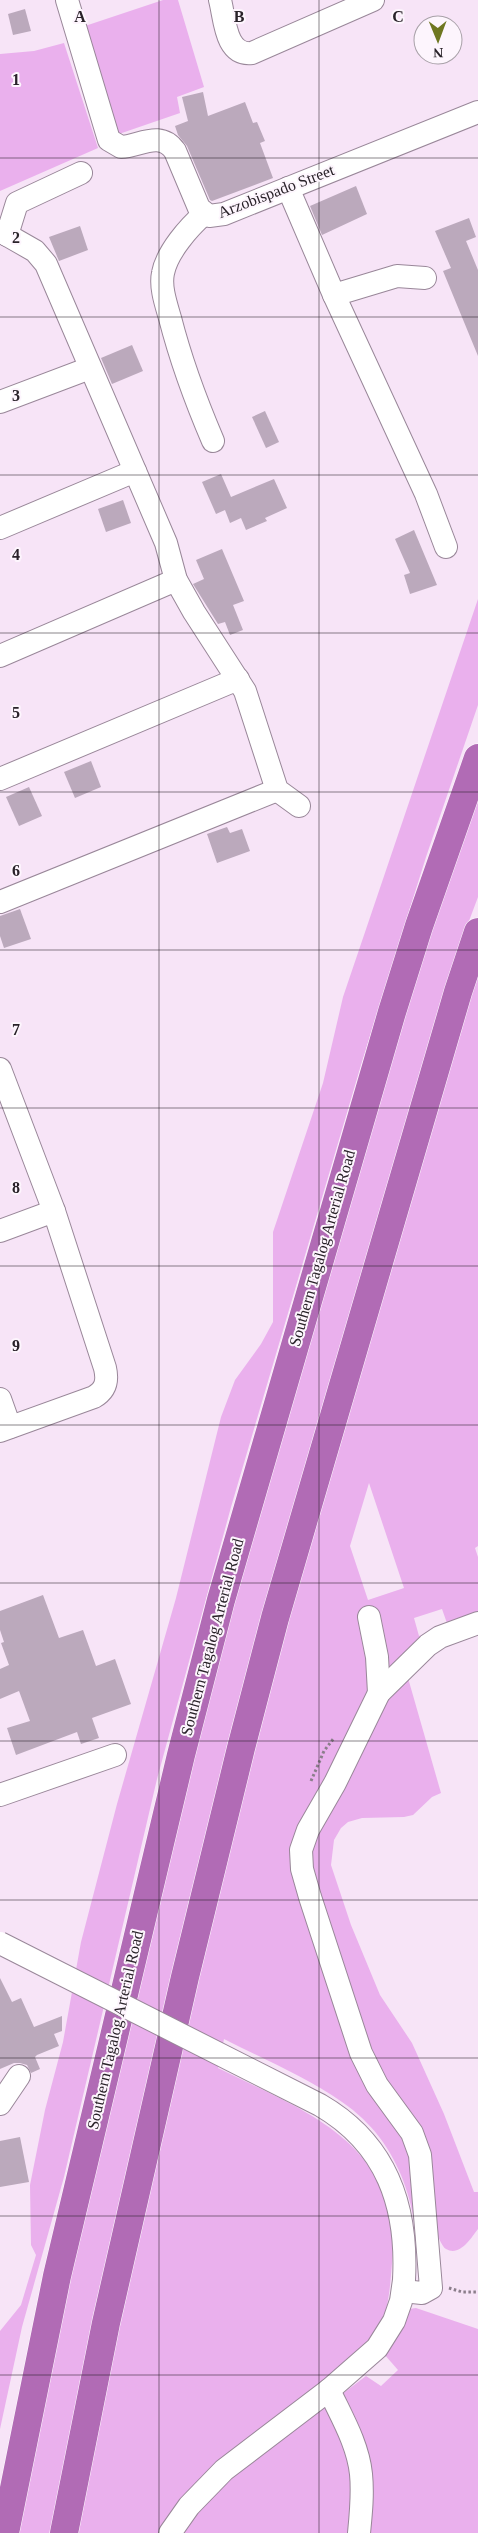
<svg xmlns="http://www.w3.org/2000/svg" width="478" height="2533" font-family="Georgia,serif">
  <rect width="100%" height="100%" fill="#f7e4f7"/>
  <g fill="#eab0ed" fill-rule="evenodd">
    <path d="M163,0H178L204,87L177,97L180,113L116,135L82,27Z"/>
    <path d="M64,43L98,148L0,191V54L34,51Z"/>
    <path d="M478,599V705L426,857L361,1065L231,1507L157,1779L64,2177L22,2327L0,2429V2331L21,2305L36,2255L31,2245L30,2185L45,2110L63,2042L81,1942L117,1804L176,1598L221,1417L235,1380L261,1344L273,1322V1232L323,1083L343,997Z"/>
    <path d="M478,784V897L466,929L52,2533H14L40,2401L228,1609L366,1132Z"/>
    <path d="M478,969V1546L475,1548L478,1557V1618L429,1638L317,1806L306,1894L408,2136L425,2246L419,2287C420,2216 405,2145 342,2102C306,2077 263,2059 224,2039L218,2068C308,2113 400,2142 392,2263C390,2286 389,2317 374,2336C357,2357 333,2373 311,2390C279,2415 247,2439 216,2464C193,2485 178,2507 161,2533H74L121,2304L283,1627ZM369,1483L404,1588L368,1600L350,1546ZM442,1609L448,1626L419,1636L414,1618Z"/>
    <path d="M406,1671L441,1793L432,1797L413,1815L404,1817L362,1818L348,1822L341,1828L334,1840L331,1865L351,1925L380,1995L412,2043L444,2114L474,2192H478V2229C471,2238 460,2257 446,2249C438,2245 422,2189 417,2176C378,2073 342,1968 306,1863L365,1732Z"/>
    <path d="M416,2308L478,2329V2533H180L214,2491L366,2376L381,2386L398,2370L384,2354L395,2340L409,2309Z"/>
  </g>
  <g fill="#bba9bc">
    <path d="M25,9L31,31L13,35L8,14Z"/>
    <path d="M203,92L208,116L245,102L253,123L257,122L265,141L260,143L273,178L212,201L210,200L187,146L178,135L175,126L188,121L182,97Z"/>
    <path d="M356,186L367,214L322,235L310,206Z"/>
    <path d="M469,218L476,237L466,241L478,270V356L443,271L451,268L435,231Z"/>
    <path d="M80,226L88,250L59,261L49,237Z"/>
    <path d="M132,345L143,371L112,384L101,358Z"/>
    <path d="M265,411L279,442L266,448L252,417Z"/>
    <path d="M221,474L231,497L274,479L287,508L265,518L267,521L246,530L241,518L230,523L225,510L216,514L202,482Z"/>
    <path d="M123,500L131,523L106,532L98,509Z"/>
    <path d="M414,530L437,585L410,594L404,575L410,573L395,539Z"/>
    <path d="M222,549L244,601L233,605L243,630L230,635L225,622L218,624L193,584L204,579L196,560Z"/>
    <path d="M91,761L101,787L75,798L64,772Z"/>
    <path d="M29,787L42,816L19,826L6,797Z"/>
    <path d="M227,827L230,833L242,829L250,851L217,863L207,834Z"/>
    <path d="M20,909L31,939L4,948L0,936V916Z"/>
    <path d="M43,1595L59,1638L83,1630L96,1666L115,1659L131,1704L92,1718L99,1738L81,1744L77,1732L16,1755L7,1728L30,1721L19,1691L0,1699V1669L9,1665L1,1643L4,1642L0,1630V1611Z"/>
    <path d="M0,1978L12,2002L21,1998L34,2027L62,2016V2031L54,2034L59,2046L37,2055L35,2057L40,2069L31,2073L27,2065L20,2063H14L0,2069Z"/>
    <path d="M20,2137L29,2182L0,2187V2141Z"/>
  </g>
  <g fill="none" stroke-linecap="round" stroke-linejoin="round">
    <g stroke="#998799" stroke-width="24">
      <g id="minor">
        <path d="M67,0L109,140L121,147C140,146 160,130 175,151L199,208L209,216L224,214L478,112"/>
        <path d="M220,0C225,19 225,56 252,53L373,0"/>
        <path d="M288,188L334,295L426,494L446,547"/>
        <path d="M204,214C189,227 167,252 163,273C160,287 166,304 170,318C181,361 195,399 213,441"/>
        <path d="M0,231L35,251L46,264L166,543L176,580L194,612L245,691L277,790L299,806"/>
        <path d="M7,235L17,203L81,173"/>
        <path d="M334,295L397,276L425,278"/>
        <path d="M0,402L90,368"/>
        <path d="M0,528L135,471"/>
        <path d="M0,656L176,580"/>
        <path d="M0,779L238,679"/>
        <path d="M0,902L277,790"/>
        <path d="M0,1069L54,1211L105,1368C108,1381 106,1390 94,1397L0,1431"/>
        <path d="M0,1231L54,1211"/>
        <path d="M0,1399L10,1427"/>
        <path d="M369,1617L377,1657L379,1693"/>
        <path d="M0,1795L115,1755"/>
        <path d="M0,2104L19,2076"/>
        <path d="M403,2291L422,2293L431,2288L420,2155L412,2133L377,2085L361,2053L310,1897L302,1869L301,1850L308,1830L335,1783L379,1693L428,1645L440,1637L478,1623"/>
        <path d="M329,2390C341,2416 358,2444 361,2474C363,2494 361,2513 359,2533"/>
        <path d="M170,2533L189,2506L224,2470L329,2390L377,2348L394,2321L401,2301L404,2280"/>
      </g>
    </g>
    <g stroke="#fff" stroke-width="29">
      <g id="highway">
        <path d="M5,2533L57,2276L181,1755L221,1600L392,1012L419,926L478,758"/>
        <path d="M64,2533L106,2323L185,1977L241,1748L275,1618L458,992L478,932"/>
      </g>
    </g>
    <g stroke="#8b7e8b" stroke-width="3" stroke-dasharray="2.5 2.5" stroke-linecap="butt">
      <path d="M311,1781L324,1751L334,1738"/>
      <path d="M449,2288L462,2292H478"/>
    </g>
    <use href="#minor" stroke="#fff" stroke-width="22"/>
    <use href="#highway" stroke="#b16bb5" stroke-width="28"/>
    <g stroke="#998799" stroke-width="24" stroke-linecap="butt">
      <path id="minor-bridge" d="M0,1943L320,2105C387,2144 408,2206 404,2280"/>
    </g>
    <use href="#minor-bridge" stroke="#fff" stroke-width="22"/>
  </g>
  <path fill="none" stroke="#292229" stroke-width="1" stroke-opacity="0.55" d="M159,0V2533M319,0V2533M0,158H478M0,317H478M0,475H478M0,633H478M0,792H478M0,950H478M0,1108H478M0,1266H478M0,1425H478M0,1583H478M0,1741H478M0,1900H478M0,2058H478M0,2216H478M0,2375H478"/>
  <g text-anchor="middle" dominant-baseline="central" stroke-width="4" stroke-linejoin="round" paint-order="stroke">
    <g font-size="16" fill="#292229" stroke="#fdf5fd">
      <text transform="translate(276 191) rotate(-21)">Arzobispado Street</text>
      <text transform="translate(322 1248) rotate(-74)">Southern Tagalog Arterial Road</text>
      <text transform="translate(212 1637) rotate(-75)">Southern Tagalog Arterial Road</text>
      <text transform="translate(115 2030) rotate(-77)">Southern Tagalog Arterial Road</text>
    </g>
  </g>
  <g font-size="16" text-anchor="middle" font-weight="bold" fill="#292229" stroke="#fdf5fd" stroke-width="4" stroke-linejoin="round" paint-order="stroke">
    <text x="80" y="22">A</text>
    <text x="239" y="22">B</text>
    <text x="398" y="22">C</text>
    <text x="16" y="85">1</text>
    <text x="16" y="243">2</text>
    <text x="16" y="401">3</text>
    <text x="16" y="560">4</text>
    <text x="16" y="718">5</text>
    <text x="16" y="876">6</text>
    <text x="16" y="1035">7</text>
    <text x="16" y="1193">8</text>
    <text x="16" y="1351">9</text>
  </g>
  <g transform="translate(438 40) rotate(179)"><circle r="24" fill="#fdf5fd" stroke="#a8a1a8"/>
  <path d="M0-4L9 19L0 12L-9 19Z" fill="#6f7721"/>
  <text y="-8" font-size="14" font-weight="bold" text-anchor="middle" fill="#292229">N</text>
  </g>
</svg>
